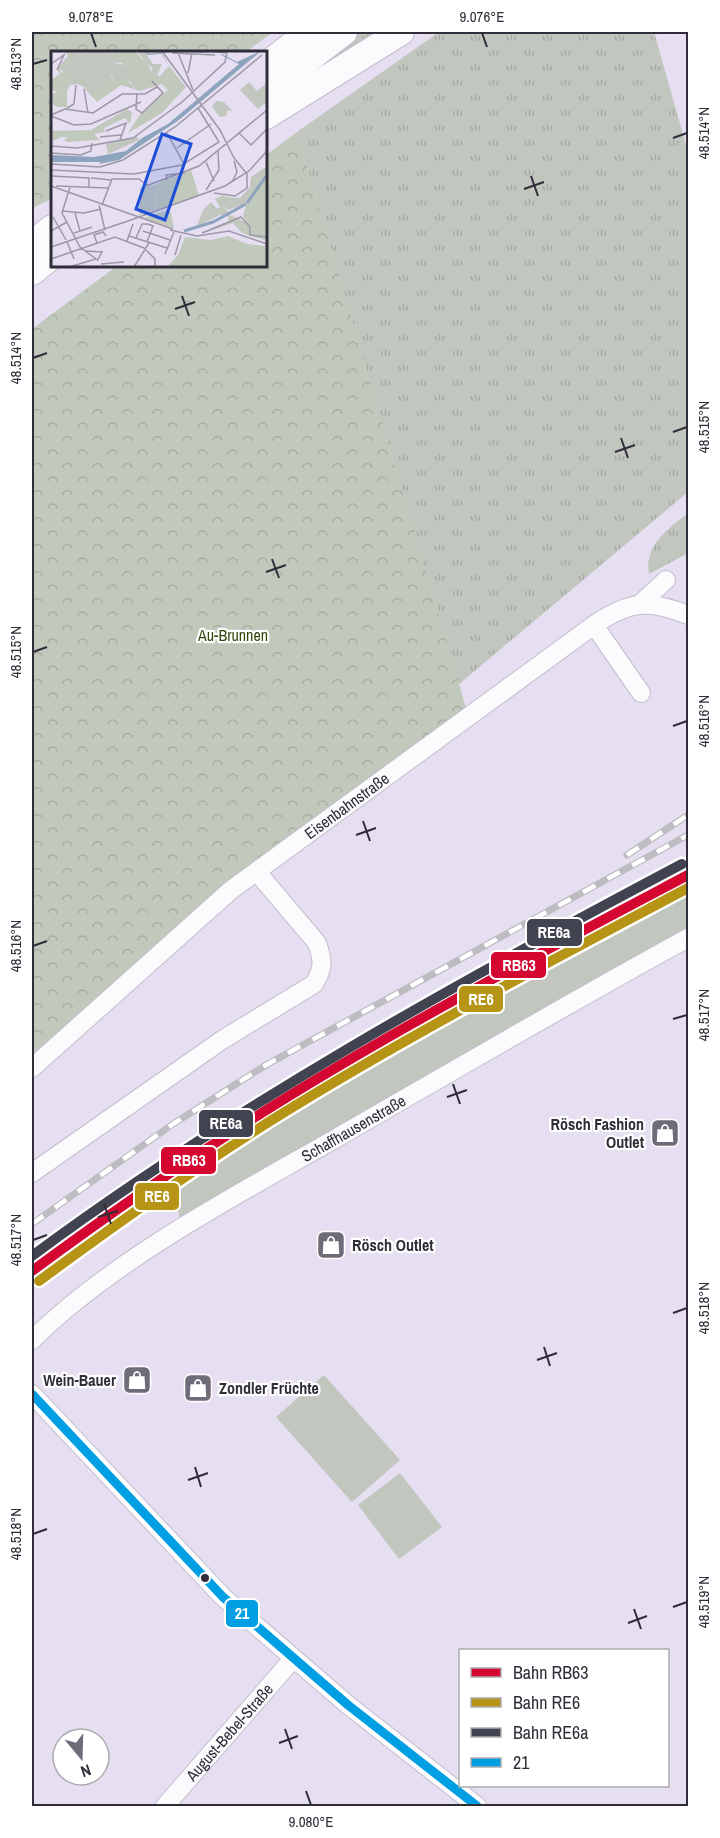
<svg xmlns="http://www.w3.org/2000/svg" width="720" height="1838" font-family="'Archivo Narrow',sans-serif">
  <defs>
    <pattern id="grass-tufts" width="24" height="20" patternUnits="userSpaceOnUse" patternTransform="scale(1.5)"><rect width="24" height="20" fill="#c1c6bf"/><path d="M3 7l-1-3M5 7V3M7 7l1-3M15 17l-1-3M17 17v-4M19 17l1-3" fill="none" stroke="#a6aaa5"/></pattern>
    <pattern id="forest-crowns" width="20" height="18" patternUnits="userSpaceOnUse" patternTransform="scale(1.5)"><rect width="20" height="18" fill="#c1c9bc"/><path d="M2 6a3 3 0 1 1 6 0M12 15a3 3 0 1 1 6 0" fill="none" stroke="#a6ada2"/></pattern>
  </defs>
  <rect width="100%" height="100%" fill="#e5dff1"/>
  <g fill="url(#grass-tufts)">
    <path d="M361,32H387L266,103Z"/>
    <path d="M439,32H654L688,152V492L458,685L297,132Z"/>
    <path d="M688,513V553L649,574C644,545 668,529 688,513Z"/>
  </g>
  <g fill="url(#forest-crowns)">
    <path d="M32,32H273L246,52H52V199L32,208Z"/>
    <path d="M297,132L468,715L231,890L32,1068V329L117,266H266V155Z"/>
  </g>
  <g fill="#c1c6bf">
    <path d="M688,878V938L183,1229L168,1175C335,1065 514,976 688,878Z"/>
    <path d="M324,1375L400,1460L352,1502L276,1417Z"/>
    <path d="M400,1473L442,1527L399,1559L358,1505Z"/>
  </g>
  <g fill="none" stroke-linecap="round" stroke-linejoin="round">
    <g stroke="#c3becc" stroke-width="20">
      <g id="minor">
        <path d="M640,604L666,580"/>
        <path d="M594,625L641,693"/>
        <path id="s1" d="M32,1068L231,890L594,625C629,601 649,599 688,615"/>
        <path d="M32,1173L222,1040L314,984C324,968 323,960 317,943L257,872"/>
        <path id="s2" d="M32,1340C113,1260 233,1197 333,1140C451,1072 569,1003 688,938"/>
        <path d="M32,1394L223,1597L348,1705L477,1806"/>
        <path id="s3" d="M165,1806L293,1659"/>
      </g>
    </g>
    <g stroke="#c3becc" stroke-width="28">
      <g id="highway">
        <path d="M266,65L309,32"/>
        <path d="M266,92L344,32"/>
        <path d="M266,116L401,32"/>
        <path d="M32,244L52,228"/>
        <path d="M32,272L52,256"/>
      </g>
    </g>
    <use href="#minor" stroke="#fbfafd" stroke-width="18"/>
    <use href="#highway" stroke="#fbfafd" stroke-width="26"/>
    <g stroke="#bdbcc0" stroke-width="7">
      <g id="rail">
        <path d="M627,855L688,815"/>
        <path d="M32,1224L173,1124L266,1065L688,835"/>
      </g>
    </g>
    <use href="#rail" stroke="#fff" stroke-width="4.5" stroke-dasharray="14" stroke-linecap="butt"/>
    <g stroke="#fff" stroke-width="14">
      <path id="bus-1" d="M32,1394L223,1597L348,1705L477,1806"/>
    </g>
    <use href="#bus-1" stroke="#009ee3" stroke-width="9"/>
    <g stroke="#fff" stroke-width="15">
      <path id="rail-1" d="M32,1271C109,1214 187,1160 268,1109C404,1024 546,950 688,875"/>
    </g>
    <g stroke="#fff" stroke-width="15">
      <path id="rail-2" d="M39,1281C116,1224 194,1169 275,1118C409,1035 549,962 688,888"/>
    </g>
    <g stroke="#fff" stroke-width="15">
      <path id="rail-3" d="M32,1256C236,1105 457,983 682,864"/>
    </g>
    <use href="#rail-1" stroke="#d30730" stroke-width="10"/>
    <use href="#rail-2" stroke="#b69416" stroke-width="10"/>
    <use href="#rail-3" stroke="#424351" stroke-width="10"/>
  </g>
  <path fill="none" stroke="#302c38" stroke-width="2" d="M91,33L96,47M482,33L487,47M33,64L47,60M673,138L687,133M531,176L538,196M524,189L544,182M182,296L189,316M175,309L195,302M33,358L47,353M673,432L687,427M621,438L628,458M615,452L635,445M272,559L279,578M266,572L286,565M33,652L47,647M673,726L687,721M363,821L370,841M356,835L376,828M33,946L47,941M673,1019L687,1015M453,1084L460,1104M447,1097L467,1090M104,1204L111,1224M98,1217L118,1211M33,1240L47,1235M673,1313L687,1308M544,1347L550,1366M537,1360L557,1353M195,1467L201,1487M188,1480L208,1473M33,1534L47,1529M673,1607L687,1602M634,1609L641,1629M628,1623L647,1616M285,1729L292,1749M279,1743L298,1736M306,1791L311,1805"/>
  <defs>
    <g id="shop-square" transform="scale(1.5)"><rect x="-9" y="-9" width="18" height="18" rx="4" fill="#6f6b79" stroke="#fff"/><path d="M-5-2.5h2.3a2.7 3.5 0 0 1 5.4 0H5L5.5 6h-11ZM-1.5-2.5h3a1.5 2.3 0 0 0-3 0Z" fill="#fff"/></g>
  </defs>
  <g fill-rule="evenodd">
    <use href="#shop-square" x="665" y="1133"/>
    <use href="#shop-square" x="331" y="1245"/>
    <use href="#shop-square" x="137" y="1380"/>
    <use href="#shop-square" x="198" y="1388"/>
  </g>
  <circle fill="#302c38" stroke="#fff" stroke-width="2" cx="205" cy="1578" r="5"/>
  <g text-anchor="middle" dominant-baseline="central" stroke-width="4.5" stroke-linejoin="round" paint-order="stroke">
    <g font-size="16" fill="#2e480c" stroke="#fff">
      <text x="233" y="635">Au-Brunnen</text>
    </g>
    <g font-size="16" fill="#302c38" stroke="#fff">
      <text stroke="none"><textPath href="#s1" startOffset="410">Eisenbahnstraße</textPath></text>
      <text stroke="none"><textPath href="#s2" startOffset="386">Schaffhausenstraße</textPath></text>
      <text stroke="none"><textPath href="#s3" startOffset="98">August-Bebel-Straße</textPath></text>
    </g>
    <g font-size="16" font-weight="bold" fill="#302c38" stroke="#fff" text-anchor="end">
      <text x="644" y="1124">Rösch Fashion<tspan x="644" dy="18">Outlet</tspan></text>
      <text x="352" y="1245" text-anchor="start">Rösch Outlet</text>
      <text x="116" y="1380">Wein-Bauer</text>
      <text x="219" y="1388" text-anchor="start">Zondler Früchte</text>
    </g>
  </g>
  <g transform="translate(51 51)">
    <rect width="216" height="216" fill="#e5dff1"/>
    <path d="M20,0H62V12L74,14L89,35L83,37L79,30L63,29L60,24V29L44,42L27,33L19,34L13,46L10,36L18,32L19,26L9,18L20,10ZM110,0L118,15L110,3L96,4L102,13H111L106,25L100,24L101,17L86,1ZM198,31L206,40L216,32V51L207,58L189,39ZM216,115V124L196,152L177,159L168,150L175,146L189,147L199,136L200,126ZM105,134L104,159L88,164L89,137ZM160,151L171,163L146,175L152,159Z" fill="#c1c6bf"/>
    <path d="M20,0V10L9,19L11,22L15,19L19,26L18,32L10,37L13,46L16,39V56H6L0,52V42H6L0,37V29L9,23L6,18L17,5L15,1ZM62,0H84L92,9L94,5L101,24L109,25L118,15L135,36L111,62L77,82L89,63L117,39L111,33L89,40L70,34L46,51L33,37L44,41L60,29L59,25L63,29L75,27L83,37L88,35L71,12L55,11L59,10ZM76,58L81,61L79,73L74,67L53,77L54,81L43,83L49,89L16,91L13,89L17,86H10L0,91V80L40,79ZM140,119L148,145L104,159L105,133ZM216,124V190L191,182L182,172L153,182L178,170L176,162L171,165L166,158L169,156L164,148L172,144L175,146L169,150L179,164L196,172L192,165L196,150ZM119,159L123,177L92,167L114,160ZM177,185L196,193L216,195V216H116L127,204L134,186L160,189Z" fill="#c1c9bc"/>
    <path d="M165,50L173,51L182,61L177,59L175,65L169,66L161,56ZM86,85L88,89L57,103L55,93Z" fill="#c1c6bf"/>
    <path d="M90,0L100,3L119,0H139L167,3L173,4L186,11L210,0L128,69L68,109L48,113L50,111H0V104L43,106L75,100L91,87L117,73L188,13L168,3L125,0L99,4Z" fill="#8ea4be"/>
    <path fill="none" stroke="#8ea4be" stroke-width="3" d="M196,152L216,124M133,180L162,171L195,153"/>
    <path fill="none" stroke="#9d97a7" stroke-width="1.5" d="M111,0L169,79L183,107M158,0L176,2M121,2L164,4M127,2L142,39M0,13L13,4L6,19M137,22L141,2M33,38L37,62M86,42L85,58L91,62L112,42L101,30M16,57L23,53L25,34M0,64L14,58L42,62L71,43H94L106,36M0,65L23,74L40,73L90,51M55,80L75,72L69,89M116,82L133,113M188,82L200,94L216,78M49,86L70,84M0,95L26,97L82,87L131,51L174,11L176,2M126,97L160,73M0,102L30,104L40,100L41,92M155,111L163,130M0,113L49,116L72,109L124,76L211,4M0,119L83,123L131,114L168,91L147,57M0,125L38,127V136M40,127L60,129M116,129L115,124L134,122M181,131L186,121L183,110M0,135L122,178M5,135L57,137M95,135L148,115L216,59M155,139L168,119L167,100M163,142L184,145L196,137V123L183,107M48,154L54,179M51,154L61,128H88L97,135M11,160L33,162L50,158M24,162L29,180M2,166L15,189M77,170L174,135L198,120L216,100M119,179L146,185L178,180L216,193M0,180L16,171M92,180L119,189M23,182L41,176M151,182L190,166L199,176V184L216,186M78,185L116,197M85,187L91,173H97L102,175L96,191M76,190L82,173M16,191L23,208M46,192L43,184L52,181L55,185M0,196L77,170M35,200L51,201L46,210M114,203L123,181M124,204L130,184M0,208L64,186L93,197L104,208V215M50,213L73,211M18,216L45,208L29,196L11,162L19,136M83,216L98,192"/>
    <path fill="#1d4ed8" fill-opacity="0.15" stroke="#1d4ed8" stroke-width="3" d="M111,83L140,93L114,169L85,158Z"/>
    <rect width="216" height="216" fill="none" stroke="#302c38" stroke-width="3"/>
  </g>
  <g stroke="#fff" stroke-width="2">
    <rect x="526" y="918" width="57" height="29" rx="6" fill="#424351"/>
    <rect x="490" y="951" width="57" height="28" rx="6" fill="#d30730"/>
    <rect x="458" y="985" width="46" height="28" rx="6" fill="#b69416"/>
    <rect x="198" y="1109" width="56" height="29" rx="6" fill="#424351"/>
    <rect x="160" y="1146" width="57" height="29" rx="6" fill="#d30730"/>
    <rect x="134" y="1182" width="46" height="29" rx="6" fill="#b69416"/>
    <rect x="225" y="1599" width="34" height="29" rx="6" fill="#009ee3"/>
  </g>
  <g font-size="16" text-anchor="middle" font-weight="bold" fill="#fff">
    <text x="554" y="938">RE6a</text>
    <text x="519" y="971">RB63</text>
    <text x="481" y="1005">RE6</text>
    <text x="226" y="1129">RE6a</text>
    <text x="189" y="1166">RB63</text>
    <text x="157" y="1202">RE6</text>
    <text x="242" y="1619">21</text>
  </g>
  <rect width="720" height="1838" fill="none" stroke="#ffffff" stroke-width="66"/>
  <rect x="459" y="1649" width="210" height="138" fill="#ffffff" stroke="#acabaf" stroke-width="1.5"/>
  <rect x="471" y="1668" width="30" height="9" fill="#d30730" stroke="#acabaf" stroke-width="1.5"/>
  <text x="513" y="1679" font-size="18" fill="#302c38">Bahn RB63</text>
  <rect x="471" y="1698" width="30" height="9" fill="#b69416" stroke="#acabaf" stroke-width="1.5"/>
  <text x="513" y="1709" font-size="18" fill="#302c38">Bahn RE6</text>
  <rect x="471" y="1728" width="30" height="9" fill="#424351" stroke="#acabaf" stroke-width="1.5"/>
  <text x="513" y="1739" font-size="18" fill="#302c38">Bahn RE6a</text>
  <rect x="471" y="1758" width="30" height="9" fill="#009ee3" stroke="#acabaf" stroke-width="1.5"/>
  <text x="513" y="1769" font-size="18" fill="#302c38">21</text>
  <g transform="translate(81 1757) rotate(161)"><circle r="28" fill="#ffffff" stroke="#acabaf" stroke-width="1.5"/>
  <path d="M0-4.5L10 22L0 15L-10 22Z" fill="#6f6b79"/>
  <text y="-9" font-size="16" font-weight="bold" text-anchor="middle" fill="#302c38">N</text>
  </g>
  <rect x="33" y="33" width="654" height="1772" fill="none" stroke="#302c38" stroke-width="2"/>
  <g font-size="15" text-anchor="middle" fill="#302c38">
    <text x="91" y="22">9.078°E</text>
    <text x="482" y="22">9.076°E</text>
    <text transform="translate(16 64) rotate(-90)" y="5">48.513°N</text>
    <text transform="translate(704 133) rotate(-90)" y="5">48.514°N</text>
    <text transform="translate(16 358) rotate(-90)" y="5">48.514°N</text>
    <text transform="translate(704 427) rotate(-90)" y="5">48.515°N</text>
    <text transform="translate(16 652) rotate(-90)" y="5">48.515°N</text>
    <text transform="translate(704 721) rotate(-90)" y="5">48.516°N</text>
    <text transform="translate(16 946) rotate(-90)" y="5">48.516°N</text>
    <text transform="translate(704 1015) rotate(-90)" y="5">48.517°N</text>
    <text transform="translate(16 1240) rotate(-90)" y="5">48.517°N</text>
    <text transform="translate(704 1308) rotate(-90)" y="5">48.518°N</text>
    <text transform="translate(16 1534) rotate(-90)" y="5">48.518°N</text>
    <text transform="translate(704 1602) rotate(-90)" y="5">48.519°N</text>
    <text x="311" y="1827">9.080°E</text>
  </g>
</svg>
